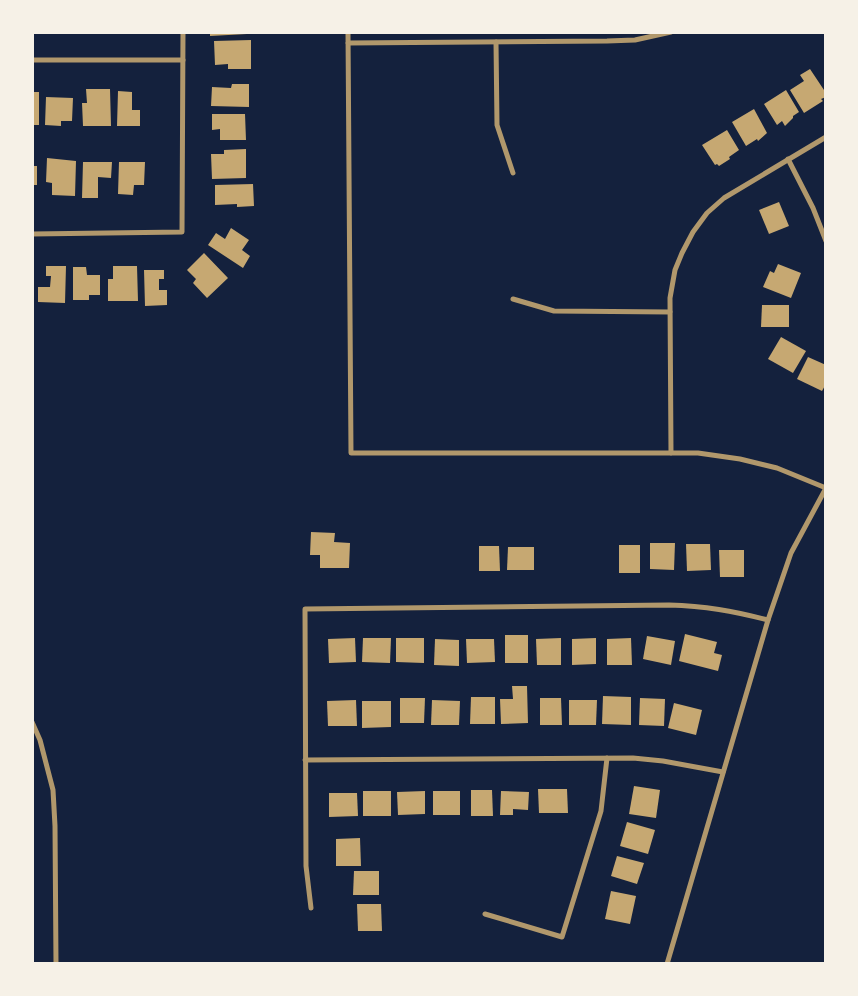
<svg xmlns="http://www.w3.org/2000/svg" width="858" height="996" font-family="Cabin,sans-serif">
  <rect width="100%" height="100%" fill="#14213d"/>
  <g fill="#c6a872">
    <path d="M210,32H247V34L210,36Z"/>
    <path d="M251,40V69H228V64L215,65L214,41Z"/>
    <path d="M810,69L826,93V97L821,99L823,101L804,113L790,90L804,81L800,75Z"/>
    <path d="M232,84H249V107L211,106L212,87L231,88Z"/>
    <path d="M86,89H110L111,126H83L82,103H87Z"/>
    <path d="M786,90L799,112L793,116V118L785,126L782,121L777,125L764,104Z"/>
    <path d="M118,91L132,92V110H140V126H117Z"/>
    <rect x="32" y="92" width="7" height="33"/>
    <path d="M46,97L73,98L72,121H61V126L45,125Z"/>
    <path d="M754,109L767,133L758,141L757,139L746,146L732,122Z"/>
    <path d="M212,114H245L246,140H220V129L212,130Z"/>
    <path d="M727,130L739,150L729,157L730,159L719,166L717,164L715,165L702,145Z"/>
    <path d="M246,149V178L212,179L211,154H224V150Z"/>
    <path d="M47,158L76,161L75,196L52,195V183L46,182Z"/>
    <path d="M83,162H112L111,178L98,177V198H82Z"/>
    <path d="M119,162H145L144,185H134L133,195L118,194Z"/>
    <rect x="32" y="166" width="5" height="19"/>
    <path d="M253,184L254,206L237,207V204L215,205V185Z"/>
    <path d="M779,202L789,226L769,234L759,210Z"/>
    <path d="M231,228L249,240L242,250L250,256L243,268L208,245L216,233L225,239Z"/>
    <path d="M204,253L228,278L207,298L193,283L196,279L187,270Z"/>
    <path d="M778,264L801,273L791,298L763,287L770,271L774,273Z"/>
    <path d="M46,266H66L65,303L38,302V287H50L51,276H46Z"/>
    <path d="M113,266H137L138,301H108V279H113Z"/>
    <path d="M73,267H86L87,275H100V295H89V300H73Z"/>
    <path d="M144,270H164V279H159V290H167V305L145,306Z"/>
    <path d="M762,305H789V327H761Z"/>
    <path d="M781,337L806,351L793,373L768,359Z"/>
    <path d="M808,357L826,365V384L822,391L797,379Z"/>
    <path d="M311,532L335,533L334,542L350,543L349,568H320V555H310Z"/>
    <path d="M650,543H675L674,570L650,569Z"/>
    <path d="M686,544H710L711,570L687,571Z"/>
    <rect x="619" y="545" width="21" height="28"/>
    <path d="M479,546H499L500,571H479Z"/>
    <path d="M508,547H534V570H507Z"/>
    <path d="M719,550H744V577H720Z"/>
    <path d="M685,634L717,642L714,653L722,655L718,671L679,661Z"/>
    <rect x="505" y="635" width="23" height="28"/>
    <path d="M647,636L675,641L671,665L643,659Z"/>
    <path d="M355,638L356,662L329,663L328,639Z"/>
    <path d="M363,638H391L390,663L362,662Z"/>
    <path d="M396,638H424V663L396,662Z"/>
    <path d="M561,638V665H537L536,639Z"/>
    <path d="M596,638V664L572,665V639Z"/>
    <path d="M631,638L632,665H607V639Z"/>
    <path d="M435,639L459,640V666L434,665Z"/>
    <path d="M466,639H494L495,662L467,663Z"/>
    <path d="M512,686H527L528,723L501,724L500,699H513Z"/>
    <path d="M603,696L631,697V725L602,724Z"/>
    <path d="M471,697H495V724H470Z"/>
    <path d="M400,698H425L424,723H400Z"/>
    <path d="M540,698H561L562,725H540Z"/>
    <path d="M640,698L665,699L664,726L639,725Z"/>
    <path d="M356,700L357,726H328L327,701Z"/>
    <path d="M432,700L460,701L459,725H431Z"/>
    <path d="M569,700H597L596,725H569Z"/>
    <path d="M362,701H391V727L362,728Z"/>
    <path d="M674,703L702,710L696,735L668,728Z"/>
    <path d="M634,786L660,790L656,818L629,814Z"/>
    <path d="M538,789H567L568,813H539Z"/>
    <path d="M471,790H492L493,816H471Z"/>
    <rect x="363" y="791" width="28" height="25"/>
    <path d="M425,791V814L398,815L397,792Z"/>
    <rect x="433" y="791" width="27" height="24"/>
    <path d="M501,791L529,792L528,810L513,809V815H500Z"/>
    <path d="M329,793H357L358,816L329,817Z"/>
    <path d="M627,822L655,830L648,854L620,846Z"/>
    <path d="M360,838L361,866H336V839Z"/>
    <path d="M617,856L644,863L637,884L611,876Z"/>
    <path d="M354,871H379V895H353Z"/>
    <path d="M611,891L636,896L630,924L605,919Z"/>
    <path d="M357,904H381L382,931H358Z"/>
  </g>
  <g fill="none" stroke-linecap="round" stroke-linejoin="round">
    <g stroke="#b1986c" stroke-width="5">
      <path d="M348,32L351,453H698L740,459L777,468L826,488L791,553L768,620L667,964"/>
      <path d="M496,42L497,125L513,173"/>
      <path d="M348,43L607,41L635,40L671,32"/>
      <path d="M32,60H183"/>
      <path d="M788,159L813,208L826,241"/>
      <path d="M32,234L182,232L183,32"/>
      <path d="M513,299L554,311L670,312"/>
      <path d="M671,453L670,298L675,270L682,253L693,232L707,213L724,198L826,137"/>
      <path d="M32,722L40,740L53,790L55,826L56,964"/>
      <path d="M305,760L633,758L663,761L723,772"/>
      <path d="M311,908L306,866L305,609L669,605C705,606 733,611 768,620"/>
      <path d="M485,914L562,937L601,811L607,758"/>
    </g>
  </g>
  <rect width="858" height="996" fill="none" stroke="#f6f1e7" stroke-width="68"/>
</svg>
